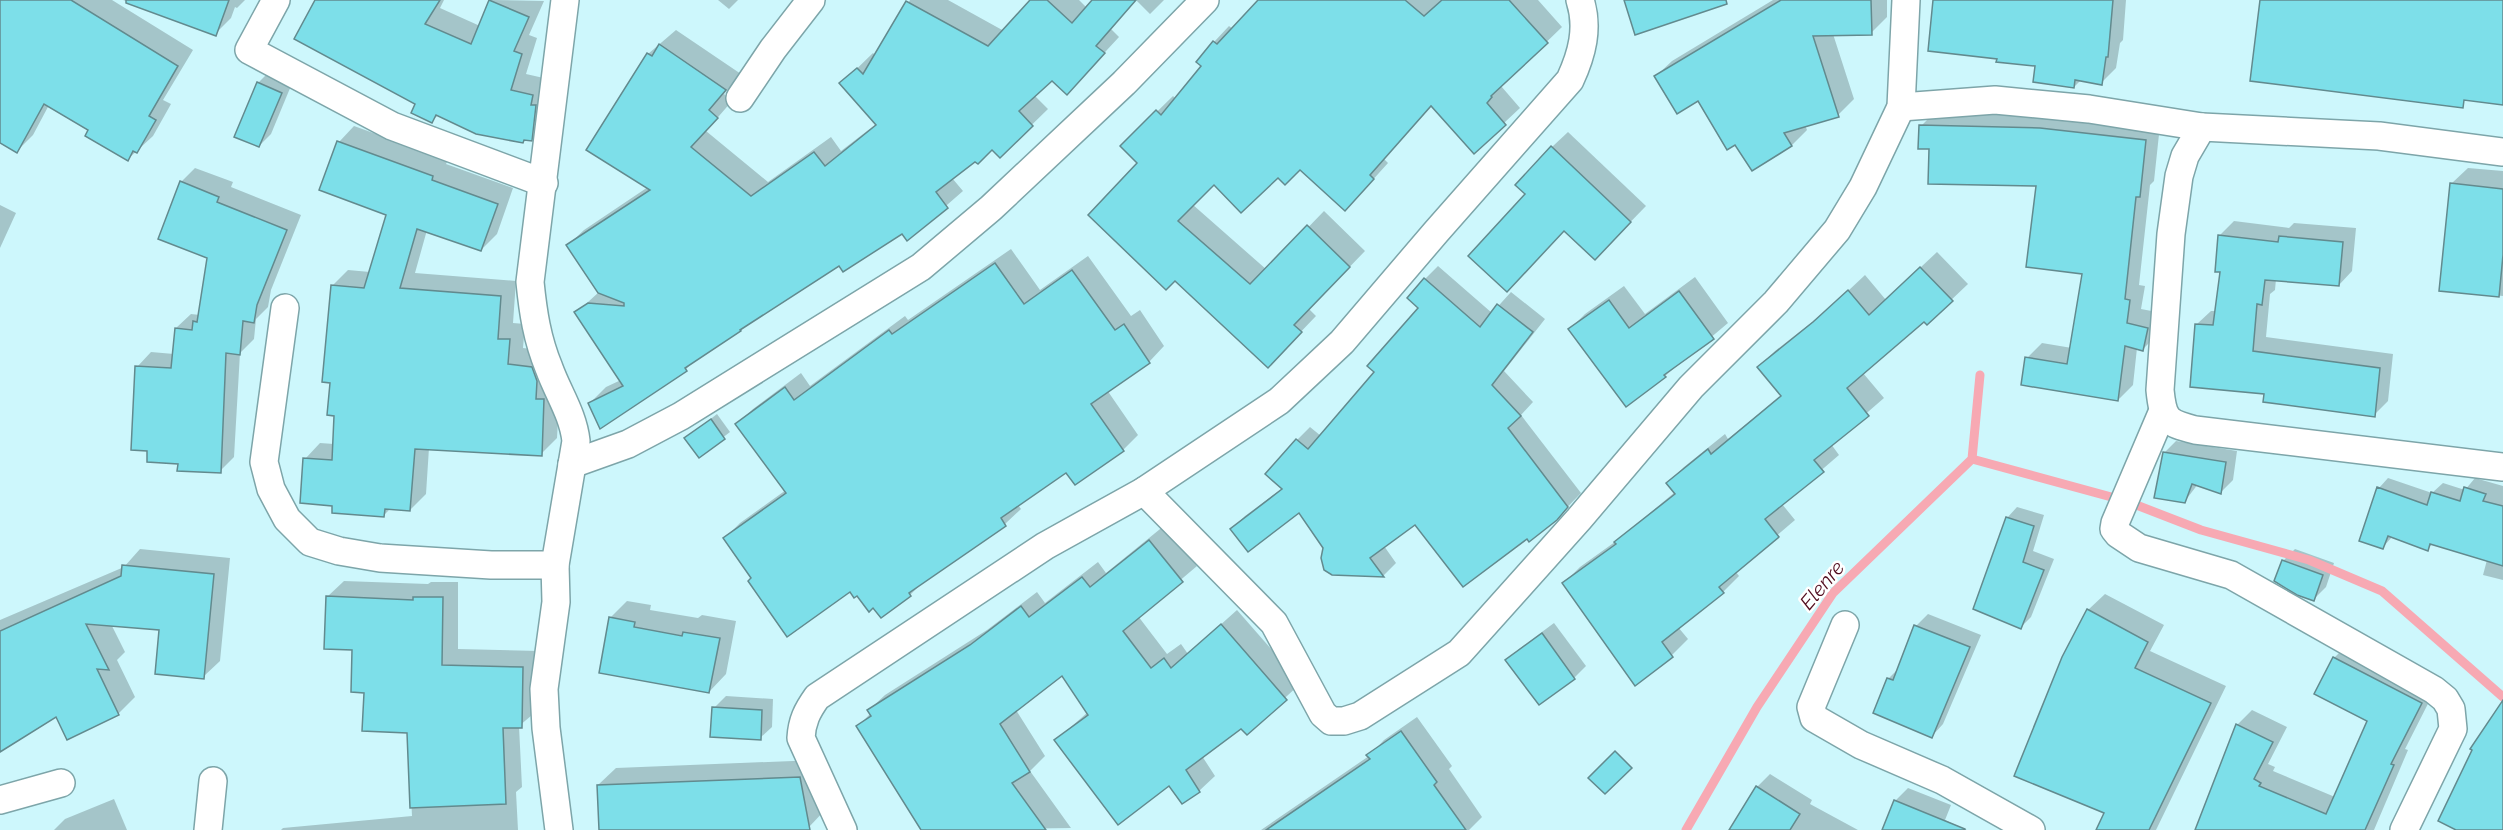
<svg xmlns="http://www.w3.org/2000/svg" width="2503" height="830" font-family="Raleway,sans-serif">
  <rect width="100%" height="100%" fill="#cdf7fc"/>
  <g fill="#0003">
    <path d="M0,0H112L193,50L163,100L171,104L153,136L128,159L90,130L49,105L33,135L17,151L0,142Z"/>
    <path d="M123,0H245L237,8L235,7L231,18L215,34Z"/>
    <path d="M316,0H444L440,8L480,26L491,0L544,1L529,35L537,38L526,74L548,79L547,124L531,140L526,139L523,142L438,115L432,121Z"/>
    <path d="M718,0H738L729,9Z"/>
    <path d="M910,0H948L1004,31L1032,0H1079L1087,8L1094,0H1164L1150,14L1136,0L1111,29L1119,37L1082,77L1052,79L1034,95L1048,109L1000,156L992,148L952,178L963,191L908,239L902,232L840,264L747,324L695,360L686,369L590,403L606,387L621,380L576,313L599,292L568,245L584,230L648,187V54L676,30L741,74L724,94L732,101L706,131L768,182L831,137L841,151L876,124L842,83L873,53L876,56Z"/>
    <path d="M1260,0H1538L1562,27L1501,86L1520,108L1474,151L1432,105L1384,159L1388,163L1360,194L1300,168L1278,176L1214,183L1192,204L1267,270L1324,211L1365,251L1309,309L1316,316L1268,366L1139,163L1122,146L1173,96L1176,99L1203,66L1198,61L1214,42L1229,26L1233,29Z"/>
    <path d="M1773,0H1887V17L1871,33L1833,34L1854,99L1838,115L1805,125L1807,130L1792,145L1736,143L1698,99L1656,76L1672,61Z"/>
    <path d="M1935,0H2126L2123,40L2120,43L2116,68L2101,83L2081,80L2074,87L2036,65L1998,57Z"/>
    <path d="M270,71L293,81L271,134L259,146L258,83Z"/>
    <path d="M1936,111L2056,113L2160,125L2154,181L2150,185L2139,285L2145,286L2141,309L2162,313L2158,334L2143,349L2137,348L2133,385L2118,400L2027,358L2042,343L2072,348L2084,273L2038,185L1930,147L1921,126Z"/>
    <path d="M354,126L448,160L446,164L513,188L497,234L481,250L427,230L415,273L516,281L513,323L525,324L523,348L547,351L560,384L557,438L541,454L429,448L426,494L410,510L391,508L384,515L334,504L305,459L320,443L334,444L336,415L332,382V286L348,270L370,272L387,214L339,142Z"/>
    <path d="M1568,132L1646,206L1610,243L1527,194L1552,147Z"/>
    <path d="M195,168L233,182L231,187L301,215L271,290L268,307L256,319L254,339L240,353L234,457L220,471L180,463L137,367L151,352L174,354L176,328L191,314L200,315L208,257L181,182Z"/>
    <path d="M2468,168L2503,171V296L2441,290L2451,184Z"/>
    <path d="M0,205L16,213L0,248Z"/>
    <path d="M2234,221L2289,228L2294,223L2356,228L2352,271L2339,285L2276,279L2275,290L2270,294L2266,337L2393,354L2388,401L2374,415L2265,392L2197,324L2211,311H2216L2221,271L2220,235Z"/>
    <path d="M1011,249L1040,290L1088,256L1131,316L1140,310L1164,346L1149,362L1107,390L1138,435L1123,450L1066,471L1018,505L1021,509L1005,524L925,580L910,595L857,594L850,590L753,578L725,538L740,523L786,490L737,425L753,409L801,373L810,386L905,316L908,320Z"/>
    <path d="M1937,252L1968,284L1927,323L1924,320L1863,373L1884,398L1831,444L1839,455L1782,504L1795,520L1735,571L1739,576L1723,592L1678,627L1688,639L1672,655L1635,683L1564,583L1580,567L1619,539L1675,492L1668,483L1684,467L1725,434L1728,439L1782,395L1759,367L1775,351L1831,307L1865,275L1886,300Z"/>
    <path d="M1438,266L1492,313L1511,292L1545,319L1504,371L1533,402L1521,415L1581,493L1556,519L1528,537L1416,523L1384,546L1396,563L1384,575L1333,573L1325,548L1299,511L1232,529L1245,516L1283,488L1267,474L1297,440L1310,427L1321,436L1376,372L1420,307L1425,279Z"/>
    <path d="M1695,277L1728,323L1665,376L1570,329L1585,314L1624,286L1645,314Z"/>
    <path d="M717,414L730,432L699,456L686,438Z"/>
    <path d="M2176,441L2237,451L2233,480L2221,492L2198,484L2185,501L2164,453Z"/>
    <path d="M2388,478L2432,493L2443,483L2465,490L2475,478L2503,486V580L2483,575L2487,560L2433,543L2428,549L2392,537L2383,547L2361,540L2379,488Z"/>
    <path d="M2017,507L2044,515L2033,551L2054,559L2031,617L2021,627L2007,518Z"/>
    <path d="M1165,525L1197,566L1138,616L1167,654L1181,644L1188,654L1237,610L1301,683L1247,733L1242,727L1202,756L1215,776L1199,791L1182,802L1169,784L1056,740L1088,712L1062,674L1016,710L1045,756L1030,771L1071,828L923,830L858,726L871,713L869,710L885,695L987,630L1037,592L1045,603L1098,562L1106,573Z"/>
    <path d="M140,549L230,558L220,661L203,677L161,629L111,624L125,652L117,660L135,697L118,714L56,715L0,750V620L124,567Z"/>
    <path d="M2295,549L2334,563L2326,587L2314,599L2283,561Z"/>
    <path d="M344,581L428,584L431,582H458V649L539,651L538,710L519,726L522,787L516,792L518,830H281L283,828L412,816L408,731L365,692L354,648L327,597Z"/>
    <path d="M2105,594L2164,625L2150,651L2226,686L2156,830H2105L2106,812L2088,610Z"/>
    <path d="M627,601L651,605L650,610L698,618L702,615L736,621L726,674L709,692L610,618Z"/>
    <path d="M1928,614L1981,635L1943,724L1932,736L1888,679L1899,668L1916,626Z"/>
    <path d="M1554,623L1586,666L1574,678L1539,703L1507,661L1519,649Z"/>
    <path d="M2349,643L2436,688L2405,749L2408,750L2374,830H2197L2237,725L2252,710L2287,727L2268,764L2275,767L2273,771L2335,797L2369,721L2334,658Z"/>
    <path d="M726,696L773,699L772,727L760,738L714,708Z"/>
    <path d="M1417,717L1452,766L1449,769L1482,817L1469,830H1261L1369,756L1384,740Z"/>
    <path d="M817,760L826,809L809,827L791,830H600L598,785L616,768Z"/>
    <path d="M1770,774L1812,800L1810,804L1858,830H1731L1757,787Z"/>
    <path d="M1908,788L1951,805L1945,820L1967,830H1884L1895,801Z"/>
    <path d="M114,799L127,830H54L65,819Z"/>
  </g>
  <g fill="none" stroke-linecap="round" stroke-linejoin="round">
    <g stroke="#f7a9b3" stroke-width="9">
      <path d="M1972,459L2126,501L2201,530L2309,560L2382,591L2503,697"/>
      <path d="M1686,830L1757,707L1833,593L1972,459L1980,375"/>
    </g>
  </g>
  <g fill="#7ddfe9" stroke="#628a8e" stroke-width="1.5">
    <path d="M0,0H71L178,66L149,116L156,120L137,153L133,151L128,161L85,136L88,130L44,104L17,153L0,143Z"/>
    <path d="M126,0H229L216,36L126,3Z"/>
    <path d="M315,0H440L425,24L471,44L489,0L529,17L514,51L522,54L511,90L533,95L531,105H536L532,141L524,140L523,143L476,134L436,115L432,123L411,113L415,104L294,39Z"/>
    <path d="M1030,0H1047L1072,23L1092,0H1136L1096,46L1105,53L1067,95L1052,81L1019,111L1033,126L1000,158L992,150L978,164L975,162L936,192L948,208L907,241L902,234L843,272L839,266L740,330L741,331L685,368L687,371L600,429L588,403L623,386L574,312L588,303L624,306V303L598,293L566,245L650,190L586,150L647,53L652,56L659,44L726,90L709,110L718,118L691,147L751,196L814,152L825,166L876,125L839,83L857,68L863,74L906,1L988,46Z"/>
    <path d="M1258,0H1405L1424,16L1442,0H1509L1548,43L1491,96L1492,97L1487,103L1506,125L1474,154L1431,106L1370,175L1374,179L1345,211L1300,170L1285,185L1278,178L1241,213L1214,185L1178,221L1250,284L1307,225L1350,267L1294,325L1302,332L1268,368L1175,281L1166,290L1088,215L1137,163L1120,146L1156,110L1161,115L1201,66L1196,62L1213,41L1217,44Z"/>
    <path d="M1624,0H1726L1727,4L1635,35Z"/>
    <path d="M1781,0H1871L1872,35L1813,36L1839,117L1784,133L1792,146L1752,171L1735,145L1727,150L1698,101L1677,114L1654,76Z"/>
    <path d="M1933,0H2113L2108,57H2106L2102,85L2075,80L2074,88L2033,82L2035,66L1996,62L1997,59L1928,51Z"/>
    <path d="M2260,0H2503V105L2464,100L2463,108L2250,81Z"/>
    <path d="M257,82L282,93L259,147L234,137Z"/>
    <path d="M1919,125L2040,128L2146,140L2140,197H2136L2125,299L2130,300L2127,323L2148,328L2143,351L2125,346L2118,401L2021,385L2025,357L2067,364L2082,274L2026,267L2036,186L1928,184L1929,149H1918Z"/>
    <path d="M337,141L433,176L432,180L498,204L481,251L417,229L400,288L501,296L498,339H510L508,364L532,367L537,381L536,399H544L542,456L415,449L410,511L385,509L384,517L332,513V506L300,503L303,458L332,460L334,416L327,415L330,383L322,382L331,285L364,288L386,215L319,190Z"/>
    <path d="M1551,146L1631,222L1595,260L1564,231L1507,292L1468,256L1525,194L1515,185Z"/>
    <path d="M180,181L219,197L217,202L287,230L257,305L254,323L243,321L240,355L226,353L221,473L177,471L178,464L147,462V451L131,450L135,366L171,368L175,328L192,330L193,321L197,322L207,258L158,239Z"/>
    <path d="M2450,183L2503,189V255L2499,297L2439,291Z"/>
    <path d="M2218,235L2278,242L2279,236L2343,242L2339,286L2265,280L2262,305L2257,304L2253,351L2380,368L2375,417L2263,402L2264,394L2190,387L2195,324L2213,325L2220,272H2215Z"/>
    <path d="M995,263L1024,304L1072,270L1115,330L1124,324L1150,363L1091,404L1124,451L1075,485L1066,473L1001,518L1006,526L909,593L911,596L881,618L873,608L869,612L857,596L854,598L850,592L787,637L748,581L751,578L723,538L786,493L735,424L785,387L794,400L889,330L892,334Z"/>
    <path d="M1920,267L1953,301L1927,325L1924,322L1847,388L1869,416L1814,460L1824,472L1765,519L1779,537L1719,587L1724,593L1662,642L1673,657L1635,686L1562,583L1616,544L1614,542L1675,494L1666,483L1708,449L1711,454L1781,396L1757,367L1813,322L1848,290L1869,315Z"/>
    <path d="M1424,278L1480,327L1497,304L1533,332L1492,385L1521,416L1508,428L1568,507L1557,520L1529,542L1527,539L1463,587L1415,525L1370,558L1384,577L1332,575L1324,570L1321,558L1323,548L1299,513L1248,552L1230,529L1282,489L1265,474L1296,439L1308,449L1374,372L1367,366L1418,308L1407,298Z"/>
    <path d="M1679,291L1714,339L1664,375L1666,377L1626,407L1568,329L1609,300L1629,328Z"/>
    <path d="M711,419L725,439L699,458L684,438Z"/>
    <path d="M2163,452L2226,462L2221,494L2192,484L2185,503L2154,498Z"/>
    <path d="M2377,487L2427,505L2431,492L2460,501L2464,487L2486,494L2483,501L2503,506V566L2430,544L2428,551L2388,536L2383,549L2359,541Z"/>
    <path d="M2006,517L2034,526L2023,562L2044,570L2021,629L1973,609Z"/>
    <path d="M1149,540L1183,582L1123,631L1151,668L1164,658L1171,668L1221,624L1287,700L1247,735L1241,729L1186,770L1200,792L1182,804L1169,786L1118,825L1054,740L1088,715L1062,676L1000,724L1030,772L1012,783L1046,830H921L856,726L871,716L867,710L970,645L1021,606L1029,617L1082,577L1090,587Z"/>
    <path d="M2282,560L2323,575L2314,601L2297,595L2274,581Z"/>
    <path d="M122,565L214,574L204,679L155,674L159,630L86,624L109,670L97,669L119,715L67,740L56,717L0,752V631L121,576Z"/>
    <path d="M326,596L413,600V597H443L442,665L523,667L522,728H503L506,804L410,808L407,733L362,731L364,693L351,692L352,650L324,649Z"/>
    <path d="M2087,609L2148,642L2135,668L2211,703L2149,830H2096L2104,813L2014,776L2062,657Z"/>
    <path d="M609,617L635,622L634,627L682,636L683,632L720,638L709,693L599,673Z"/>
    <path d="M1914,625L1970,647L1932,738L1873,713L1887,678L1893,680Z"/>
    <path d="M1542,633L1575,679L1539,705L1505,660Z"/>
    <path d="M2333,657L2422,703L2391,764L2394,765L2365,830H2195L2236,724L2273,742L2254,779L2261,783L2259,786L2326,814L2367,721L2314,694Z"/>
    <path d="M2503,700V830H2456L2438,821L2472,750L2470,749Z"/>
    <path d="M712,707L762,710L761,740L710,737Z"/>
    <path d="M1401,731L1437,782L1434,785L1466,830H1266L1370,759L1366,755Z"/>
    <path d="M1615,751L1632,768L1605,794L1588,778Z"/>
    <path d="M800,777L810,830H599L597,785Z"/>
    <path d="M1756,786L1800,814L1790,830H1729Z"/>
    <path d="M1894,800L1965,829V830H1882Z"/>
  </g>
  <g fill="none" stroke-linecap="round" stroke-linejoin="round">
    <g stroke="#7da5a9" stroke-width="30">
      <g id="street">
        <path d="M276,0L249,50L392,126L544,183"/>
        <path d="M740,98L773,49L811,0"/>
        <path d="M1901,107L1995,100L2089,109L2202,127L2379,136L2503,152"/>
        <path d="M2202,127L2185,156L2179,176L2171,234L2160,390C2163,420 2167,423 2195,430L2503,467"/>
        <path d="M285,308L264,462L271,489L287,519L310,542L339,551L380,558L491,565H555"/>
        <path d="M2162,413L2115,523L2114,529L2118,534L2139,548L2231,575L2434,690L2445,699L2451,709L2453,729L2404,830"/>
        <path d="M572,464L628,444L681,416L921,267L991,208L1124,83L1205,0"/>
        <path d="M1144,491L1274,623L1323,714L1331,721H1344L1360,716L1459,653L1579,519L1691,387L1776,302L1837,230L1863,187L1901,107L1906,0"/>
        <path d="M1845,625L1811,707L1814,718L1861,745L1942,780L2031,830"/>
        <path d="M0,800L61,783"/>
        <path d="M208,830L213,781"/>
        <path d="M559,830L546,728L544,689L556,602L555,565L576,441C573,414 558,393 549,368C537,339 533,312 530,282L565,0"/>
        <path d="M843,830L801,738C802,721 807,711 817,697L1045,546L1144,491L1279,401L1342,342L1436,232L1570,80C1582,54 1589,28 1580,0"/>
      </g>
    </g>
    <use href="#street" stroke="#fff" stroke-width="27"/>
  </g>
  <g text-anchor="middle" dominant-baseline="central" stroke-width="5" stroke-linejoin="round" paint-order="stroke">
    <g font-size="20" font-style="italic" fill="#510d1f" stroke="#fff">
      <text transform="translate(1822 585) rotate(-50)">Elenre</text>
    </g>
  </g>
</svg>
